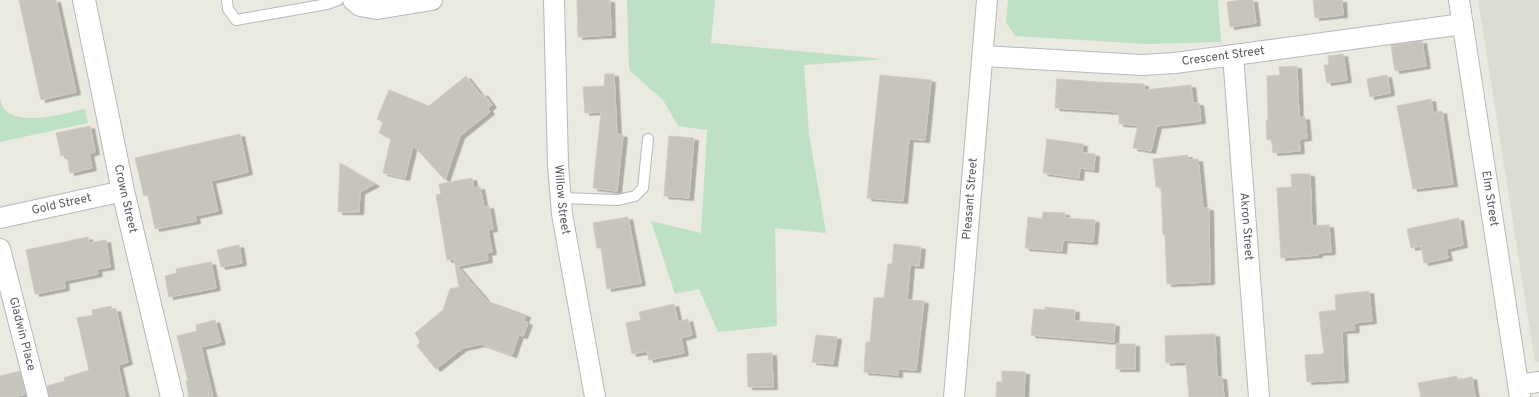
<svg xmlns="http://www.w3.org/2000/svg" width="1539" height="397" font-family="Overpass,sans-serif">
  <defs>
    <filter id="shadow"><feDropShadow dx="4.5" dy="2.5" stdDeviation="0" flood-color="#0004"/></filter>
  </defs>
  <rect width="100%" height="100%" fill="#eaeae0"/>
  <path fill="#dcdbd4" d="M1478,0H1539V362H1535Z"/>
  <g fill="#bee0c5">
    <path d="M627,0H715L711,43L884,59L804,65L809,134L826,233L775,228L777,326L718,332L699,289L675,294L651,221L701,233L707,130L678,126L663,100L629,70Z"/>
    <path d="M1008,0H1218L1221,42L1146,44L1015,36L1006,22Z"/>
    <path d="M0,98C1,102 2,106 4,109C20,127 65,113 85,109L88,123L0,142Z"/>
  </g>
  <g fill="#c6c4bd" stroke="#ceccbf" filter="url(#shadow)">
    <path d="M19,0H56L76,92L41,100Z"/>
    <path d="M577,0H610L611,35L578,37Z"/>
    <path d="M1242,0H1253L1256,23L1230,27L1227,2Z"/>
    <path d="M1313,0H1342L1343,15L1315,18Z"/>
    <path d="M1422,41L1426,66L1395,71L1391,45Z"/>
    <path d="M1343,54L1347,80L1327,83L1324,65H1329L1328,56Z"/>
    <path d="M1297,66L1299,118L1305,117L1307,138L1299,139L1300,151L1273,153L1272,139L1267,140L1266,120H1268L1267,76L1280,75L1279,67Z"/>
    <path d="M605,74H614L617,134L623,135L617,191L593,188L601,112L585,113L583,87L604,86Z"/>
    <path d="M880,75L931,80L925,140L909,139L903,201L867,198Z"/>
    <path d="M1387,75L1390,93L1370,97L1367,79Z"/>
    <path d="M466,76L481,95L483,93L492,105L488,109L490,112L460,136L445,180L413,145L405,178L383,173L391,138L379,133L383,122L377,119L389,90L429,106Z"/>
    <path d="M1057,79L1098,82L1144,84V90L1191,85L1193,103H1199L1201,121L1157,126L1151,151L1133,148L1138,125L1119,124V112L1055,108Z"/>
    <path d="M1431,99L1433,113L1442,111L1453,184L1413,189L1397,106Z"/>
    <path d="M90,126L95,152L89,154L92,168L70,173L67,155L61,156L56,133Z"/>
    <path d="M240,134L248,172L211,181L218,211L195,216L196,221L155,229L148,195L144,196L135,158Z"/>
    <path d="M669,136L694,138L689,198L664,196Z"/>
    <path d="M1047,139L1083,144L1082,153L1095,154L1094,170L1080,168L1079,178L1043,173Z"/>
    <path d="M1188,155V160L1198,159L1203,208H1209L1210,282L1167,284L1165,235H1163L1161,187H1156L1153,159Z"/>
    <path d="M340,163L375,184L360,192L359,212H338Z"/>
    <path d="M1291,174H1310L1312,226L1329,225L1331,252L1318,253V255L1281,258L1277,188L1292,187Z"/>
    <path d="M472,178L474,188L480,187L484,207L489,206L493,229L488,230L492,252L487,253L488,260L457,266L487,301L526,315L524,321L528,323L523,336L519,335L512,355L481,344L463,348L436,369L417,346L420,342L415,333L443,310L450,289L459,287L454,259L447,260L436,195L441,194L439,184Z"/>
    <path d="M1043,212L1065,213V218L1095,220L1093,242L1063,240L1062,251L1025,248L1028,217L1042,219Z"/>
    <path d="M628,217L641,283L607,289L601,248H597L593,223Z"/>
    <path d="M1459,218L1463,245L1446,249L1448,258L1424,263L1421,246L1411,248L1407,229Z"/>
    <path d="M88,237L89,243L106,240L110,267L97,269L98,274L64,281L65,288L35,294L26,250Z"/>
    <path d="M894,244L921,247L919,266L910,265L907,300L924,301L916,370L898,369V375L864,372L866,342H870L874,298H884L888,264H892Z"/>
    <path d="M239,245L242,263L221,267L217,250Z"/>
    <path d="M211,262L216,288L169,297L165,276L177,273L176,269Z"/>
    <path d="M1369,291L1372,321L1354,323L1355,330L1342,331L1344,380L1307,382L1305,355L1324,354L1319,312L1336,310L1335,295Z"/>
    <path d="M674,304L678,322L688,319L692,335L681,338L684,353L649,360L647,351L632,354L626,323L641,320L639,312Z"/>
    <path d="M111,306L112,310L116,309L128,362L118,365L125,397H49L47,386L65,381L64,378L89,370L77,318L93,315L92,310Z"/>
    <path d="M1045,307L1075,310L1074,321L1115,324L1114,342L1031,335L1034,309L1045,310Z"/>
    <path d="M215,320L221,342L201,347L213,397H189L186,381H188L177,336L197,331L196,325Z"/>
    <path d="M1215,334L1217,377H1222L1224,397H1189L1186,362L1166,363L1165,336Z"/>
    <path d="M816,335L837,337L833,364L812,362Z"/>
    <rect x="1116" y="344" width="19" height="25"/>
    <path d="M772,353L773,387H748L747,354Z"/>
    <path d="M20,371L25,394L14,397H0V376Z"/>
    <path d="M1002,371L1025,372L1024,397H996L997,382H1002Z"/>
    <path d="M1457,376L1458,380L1472,377L1475,397H1421L1418,383Z"/>
  </g>
  <g fill="none" stroke-linecap="round" stroke-linejoin="round">
    <g stroke="#b8b8be" stroke-width="12">
      <g id="lane">
        <path d="M227,0L228,9L236,20L327,4L338,0"/>
        <path d="M561,198L618,200L635,196L643,188L648,139"/>
      </g>
    </g>
    <g stroke="#b8b8be" stroke-width="22">
      <g id="street">
        <path d="M353,0L360,6L377,9L432,0"/>
        <path id="s1" d="M554,0L558,164L562,214L595,397"/>
        <path id="s2" d="M1459,0L1520,397"/>
        <path id="s3" d="M1233,55L1259,397"/>
        <path id="s4" d="M983,56L1142,65L1175,63L1463,24"/>
        <path id="s5" d="M0,218L123,191"/>
        <path id="s6" d="M0,249L38,397"/>
        <path d="M1518,385L1539,382"/>
        <path id="s7" d="M954,397L987,0"/>
      </g>
    </g>
    <g stroke="#b6b7be" stroke-width="24">
      <g id="secondary">
        <path id="s8" d="M84,0L123,191L172,397"/>
      </g>
    </g>
    <use href="#lane" stroke="#fff" stroke-width="10"/>
    <use href="#street" stroke="#fff" stroke-width="20"/>
    <use href="#secondary" stroke="#fff" stroke-width="22"/>
  </g>
  <g text-anchor="middle" dominant-baseline="central" stroke-width="3.5" stroke-linejoin="round" paint-order="stroke">
    <g font-size="12" fill="#595a60" stroke="#fff">
      <text stroke="none"><textPath href="#s4" startOffset="241">Crescent Street</textPath></text>
      <text stroke="none"><textPath href="#s8" startOffset="203">Crown Street</textPath></text>
      <text stroke="none"><textPath href="#s7" startOffset="199">Pleasant Street</textPath></text>
      <text stroke="none"><textPath href="#s2" startOffset="201">Elm Street</textPath></text>
      <text stroke="none"><textPath href="#s1" startOffset="200">Willow Street</textPath></text>
      <text stroke="none"><textPath href="#s5" startOffset="63">Gold Street</textPath></text>
      <text stroke="none"><textPath href="#s3" startOffset="172">Akron Street</textPath></text>
      <text stroke="none"><textPath href="#s6" startOffset="88">Gladwin Place</textPath></text>
    </g>
  </g>
</svg>
